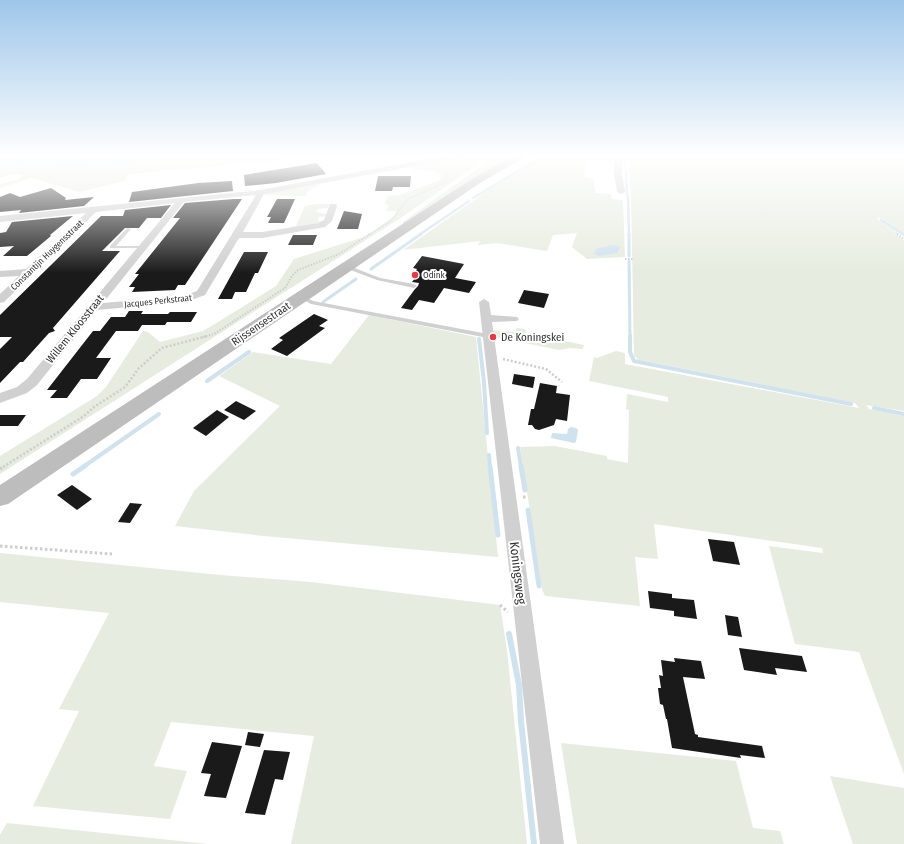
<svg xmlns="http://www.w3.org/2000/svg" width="904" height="844" font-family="'Fira Sans Condensed',sans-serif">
  <rect width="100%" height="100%" fill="#fff"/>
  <g fill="#e6ecdf">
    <path d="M39,155H138L102,159Z"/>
    <path d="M181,155H307L267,162L128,174L125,181L79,192L31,178L0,188V184L19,179L23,175L13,174L0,178V167C28,165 55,169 83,168C116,167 149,162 181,155Z"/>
    <path d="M469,155L490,156L402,217L0,474V456L97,396L106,387L143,331L148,332L160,342L203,331L218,322L276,286L294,259L367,236L394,216L397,211H386L389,205L385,204L388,196L400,195L440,180L441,175L436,172L412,169L410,167Z"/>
    <path d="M553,155H613L612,162L587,160L584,177L593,179L596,193L611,194L612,199L623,200L625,257L587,259L572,247L577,233L553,235L547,251L497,243L478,245L480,241L403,250L497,184L528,166Z"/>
    <path d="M628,155H804L812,158L823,155H904V234L882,219L872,217L904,240V411L866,405L869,409L904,416V774L859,652L795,644L769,546L823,553L822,548L654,524L658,559L635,557L640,606L545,596L542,589L520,447L555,446L607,456V459L628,463L629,410L626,409L627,394L668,402V397L589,381L594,357L597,358L616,351L625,353V364L859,408L855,403L645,361L639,360L634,356L631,193Z"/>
    <path d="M495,156L508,160L403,226V222Z"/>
    <path d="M321,184L308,191L306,196L264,195L270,192Z"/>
    <path d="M316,204H330L327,208L318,209L316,212L326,214V216L319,217L318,221H324L323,223L290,229V227L296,226L305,206Z"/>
    <path d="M369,315L476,337L498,557L264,536L175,526L194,491L280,406L219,376L253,352L331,364Z"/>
    <path d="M517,328L525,329L526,333L584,345L583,349L570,348L559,350L491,336L490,330L515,332Z"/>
    <path d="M0,553L220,575L311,582L500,605L507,650L527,844H291L314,736L171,722L154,766L187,771L170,819L33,806L79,711L59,709L109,613L0,602Z"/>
    <path d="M561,743L736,761L753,828L780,831L784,844H577Z"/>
    <path d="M830,776L904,788V844H853Z"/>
    <path d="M7,823L209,844H0V835Z"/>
  </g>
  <g fill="#cfe2ee">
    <path d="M28,155L102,159L138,155H181C149,162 116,167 83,168C55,169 28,165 0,167V158Z"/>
    <path d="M613,245L619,246L620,248L617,253L599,256L594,254L596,249Z"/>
    <path d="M571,427L576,428L578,430L576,442L574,443L551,438L552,433L567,434L568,429Z"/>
  </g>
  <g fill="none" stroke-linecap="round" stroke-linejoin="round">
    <g stroke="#cfe2ee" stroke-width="2.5">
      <path d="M625,155L626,166"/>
      <path d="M626,170L627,195"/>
      <path d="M628,197L629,235"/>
      <path d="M473,198L524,167L549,155"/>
      <path d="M881,220L904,235"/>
      <path d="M419,235L469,201"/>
    </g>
    <g stroke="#cfe2ee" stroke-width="3">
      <path d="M629,234V256"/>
      <path d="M629,261L630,337"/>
      <path d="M371,269L421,234"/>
      <path d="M323,302L356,279"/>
    </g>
    <g stroke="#cfe2ee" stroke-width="4">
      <path d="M630,336V352L634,361L851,404"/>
      <path d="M479,339L484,382L487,433"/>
      <path d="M207,381L249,352"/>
      <path d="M874,408L904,414"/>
      <path d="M518,448L521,467"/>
      <path d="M489,455L490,467"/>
      <path d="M83,467L159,414"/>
    </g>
    <g stroke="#cfe2ee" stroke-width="5">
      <path d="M490,466L498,535"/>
      <path d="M521,466L525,490"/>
      <path d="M73,474L85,466"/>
      <path d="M528,510L539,586"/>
    </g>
    <path stroke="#cfe2ee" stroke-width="6" d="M509,634L519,685L521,721L534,844"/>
  </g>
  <g fill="#1a1a1a">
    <path d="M317,163L326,174L276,183L245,186L244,175Z"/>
    <path d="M378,176H411L410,187H393L392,191H375Z"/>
    <path d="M232,181L233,191L129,202L132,192L198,183Z"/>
    <path d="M51,188L66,198L65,200L94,197L84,206L19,213L21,210L0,212V197L10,193L20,197Z"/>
    <path d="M234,199H242L185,285H178L175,290L132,292L135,287H129L139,274H135L180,218H173L185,203Z"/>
    <path d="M277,199H295L284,223H268L271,217H267Z"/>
    <path d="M171,205L161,218H147L139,228H125L102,251H120L53,328L55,331L49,333L23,362H20L0,383V349L12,337H0V315L101,216H123L125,210Z"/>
    <path d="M344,211L362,214L358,229H337Z"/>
    <path d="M73,216L50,235L51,236L27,256H3L14,246L0,247V233L6,232L12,222Z"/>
    <path d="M293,235H317L313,245H288Z"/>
    <path d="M244,252H268L258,273H255L246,292H235L232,299H218Z"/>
    <path d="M422,256L464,264L455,278L476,282L469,293L444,288L434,303L419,300L412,310L401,308L415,289L418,286L419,283L412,282L416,277L412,276L417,269L413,268Z"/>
    <path d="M524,290L549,294L544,308L518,303Z"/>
    <path d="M129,311H143L141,314H168L170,312H197L191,322H167L165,325H142L138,331H116L96,358H111L97,379H81L67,398H50L57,390H47L93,331H100L111,317H125Z"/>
    <path d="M314,314L328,320L319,326L325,328L287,356L271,349L283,340L279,338Z"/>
    <path d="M514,374L535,377L533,388L512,384Z"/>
    <path d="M540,383L557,386L556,393L570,395L567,421L556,419L554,425L539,430L535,429L532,425H528L531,409H534Z"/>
    <path d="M236,401L256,411L244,420L224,410Z"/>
    <path d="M217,410L229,417L206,436L193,428Z"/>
    <path d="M0,415H26L18,426H0Z"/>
    <path d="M72,485L92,499L77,510L57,495Z"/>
    <path d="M130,503L142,504L130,523L118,522Z"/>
    <path d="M708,539L734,542L740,565L713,561Z"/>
    <path d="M648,591L672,594V598L694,600L697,619L674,616V611L650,608Z"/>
    <path d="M725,615L738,617L742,637L728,635Z"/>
    <path d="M739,648L802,656L807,672L775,668L777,675L744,670Z"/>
    <path d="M674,658L701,661L705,679L683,677L695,734L698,735V737L762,746L765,758L740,755L741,758L672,748L667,719H666L663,705L660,704L658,688H661L659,675L663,676L661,660L675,662Z"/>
    <path d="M248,732L264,734L260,747L245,745Z"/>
    <path d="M212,742L242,746L226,798L204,796L211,774L201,773Z"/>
    <path d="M264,750L290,752L283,780L275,779L265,815L245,813Z"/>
  </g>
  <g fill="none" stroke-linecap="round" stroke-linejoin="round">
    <g stroke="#cdcdcd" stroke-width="1.5" stroke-dasharray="1 1" stroke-linecap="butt">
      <path d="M485,163L495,155"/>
      <path d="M873,217L899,235"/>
      <path d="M368,235L391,221L408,199L446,182L447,171L440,168"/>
    </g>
    <g stroke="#cdcdcd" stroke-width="2" stroke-dasharray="1.5 1.5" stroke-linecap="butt">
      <path d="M897,234L904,239"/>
      <path d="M625,259H633"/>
      <path d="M203,337L214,334L285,288L292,276L298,270L339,254L370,234"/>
    </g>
    <g stroke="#cdcdcd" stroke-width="2.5" stroke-dasharray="2 2" stroke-linecap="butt">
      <path d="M503,359L546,369L562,382"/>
      <path d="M3,467L84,416L94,407L125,387L139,368L162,348L207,336"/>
    </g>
    <g stroke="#cdcdcd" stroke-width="3" stroke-dasharray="2.5 2.5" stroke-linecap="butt">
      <path d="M0,469L5,466"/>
      <path d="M523,497H528"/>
      <path d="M0,546L112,554"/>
      <path d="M500,605L508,612"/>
    </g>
    <g fill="#d0d0d0" fill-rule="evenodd">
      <path d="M127,228L131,229L116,246H142L144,247V248H110V246Z"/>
      <path d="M347,265L380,278L414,284L417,286L414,288L377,280L345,268V266Z"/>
      <path d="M302,295L313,301L488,334L491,336L488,338L311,304L300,298L299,297Z"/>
    </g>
    <g fill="#d0d0d0" fill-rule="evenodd">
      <path d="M449,155H466L463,157L264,194L243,232H262L319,223L324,220L330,204H336L337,206L332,221L325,227L262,238H239L205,295L186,302L97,310L37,385L27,393L0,403V393L17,387L27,379L175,203L96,212L4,302L0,303V294L19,276L0,277V271L26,269L86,213L0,222V216L260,190ZM256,195L197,291L184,296L103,303L184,202Z"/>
      <path d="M615,155H623L622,174L625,192L621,194L617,192L614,174Z"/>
      <path d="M484,299L489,302L491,315L517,317L519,319L517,321L492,322L564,844H540L479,302Z"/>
    </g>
    <g fill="#bdbdbd" fill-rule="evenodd">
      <path d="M0,155H6L4,158L0,159Z"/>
      <path d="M515,155H529L480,183L8,504L0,506V485L472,179Z"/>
    </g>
  </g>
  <linearGradient id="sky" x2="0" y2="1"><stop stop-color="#9ec6ea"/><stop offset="0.57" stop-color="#fff"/><stop offset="1" stop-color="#fff" stop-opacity="0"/></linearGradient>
  <rect width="904" height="273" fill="url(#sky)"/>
  <g fill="#e63946" stroke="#fff" stroke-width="1.5">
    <circle cx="415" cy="275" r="4"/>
    <circle cx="493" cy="337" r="4"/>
  </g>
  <g text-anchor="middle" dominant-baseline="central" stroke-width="4" stroke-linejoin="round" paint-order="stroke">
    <g font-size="9" fill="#333" stroke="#fff">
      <text transform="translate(47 255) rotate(-44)">Constantijn Huygensstraat</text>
      <text transform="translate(158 301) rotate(-6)">Jacques Perkstraat</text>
    </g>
    <g font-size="9" fill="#333" stroke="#fff" text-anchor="start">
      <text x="423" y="275">Odink</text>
    </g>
    <g font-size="11" fill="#333" stroke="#fff">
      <text transform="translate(261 324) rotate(-34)">Rijssensestraat</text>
      <text transform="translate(75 329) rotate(-51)">Willem Kloosstraat</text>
    </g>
    <g font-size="11" fill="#333" stroke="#fff" text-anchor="start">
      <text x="501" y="337">De Koningskei</text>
    </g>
    <g font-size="13" fill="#333" stroke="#fff">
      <text transform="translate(518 573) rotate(83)">Koningsweg</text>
    </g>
  </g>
</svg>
